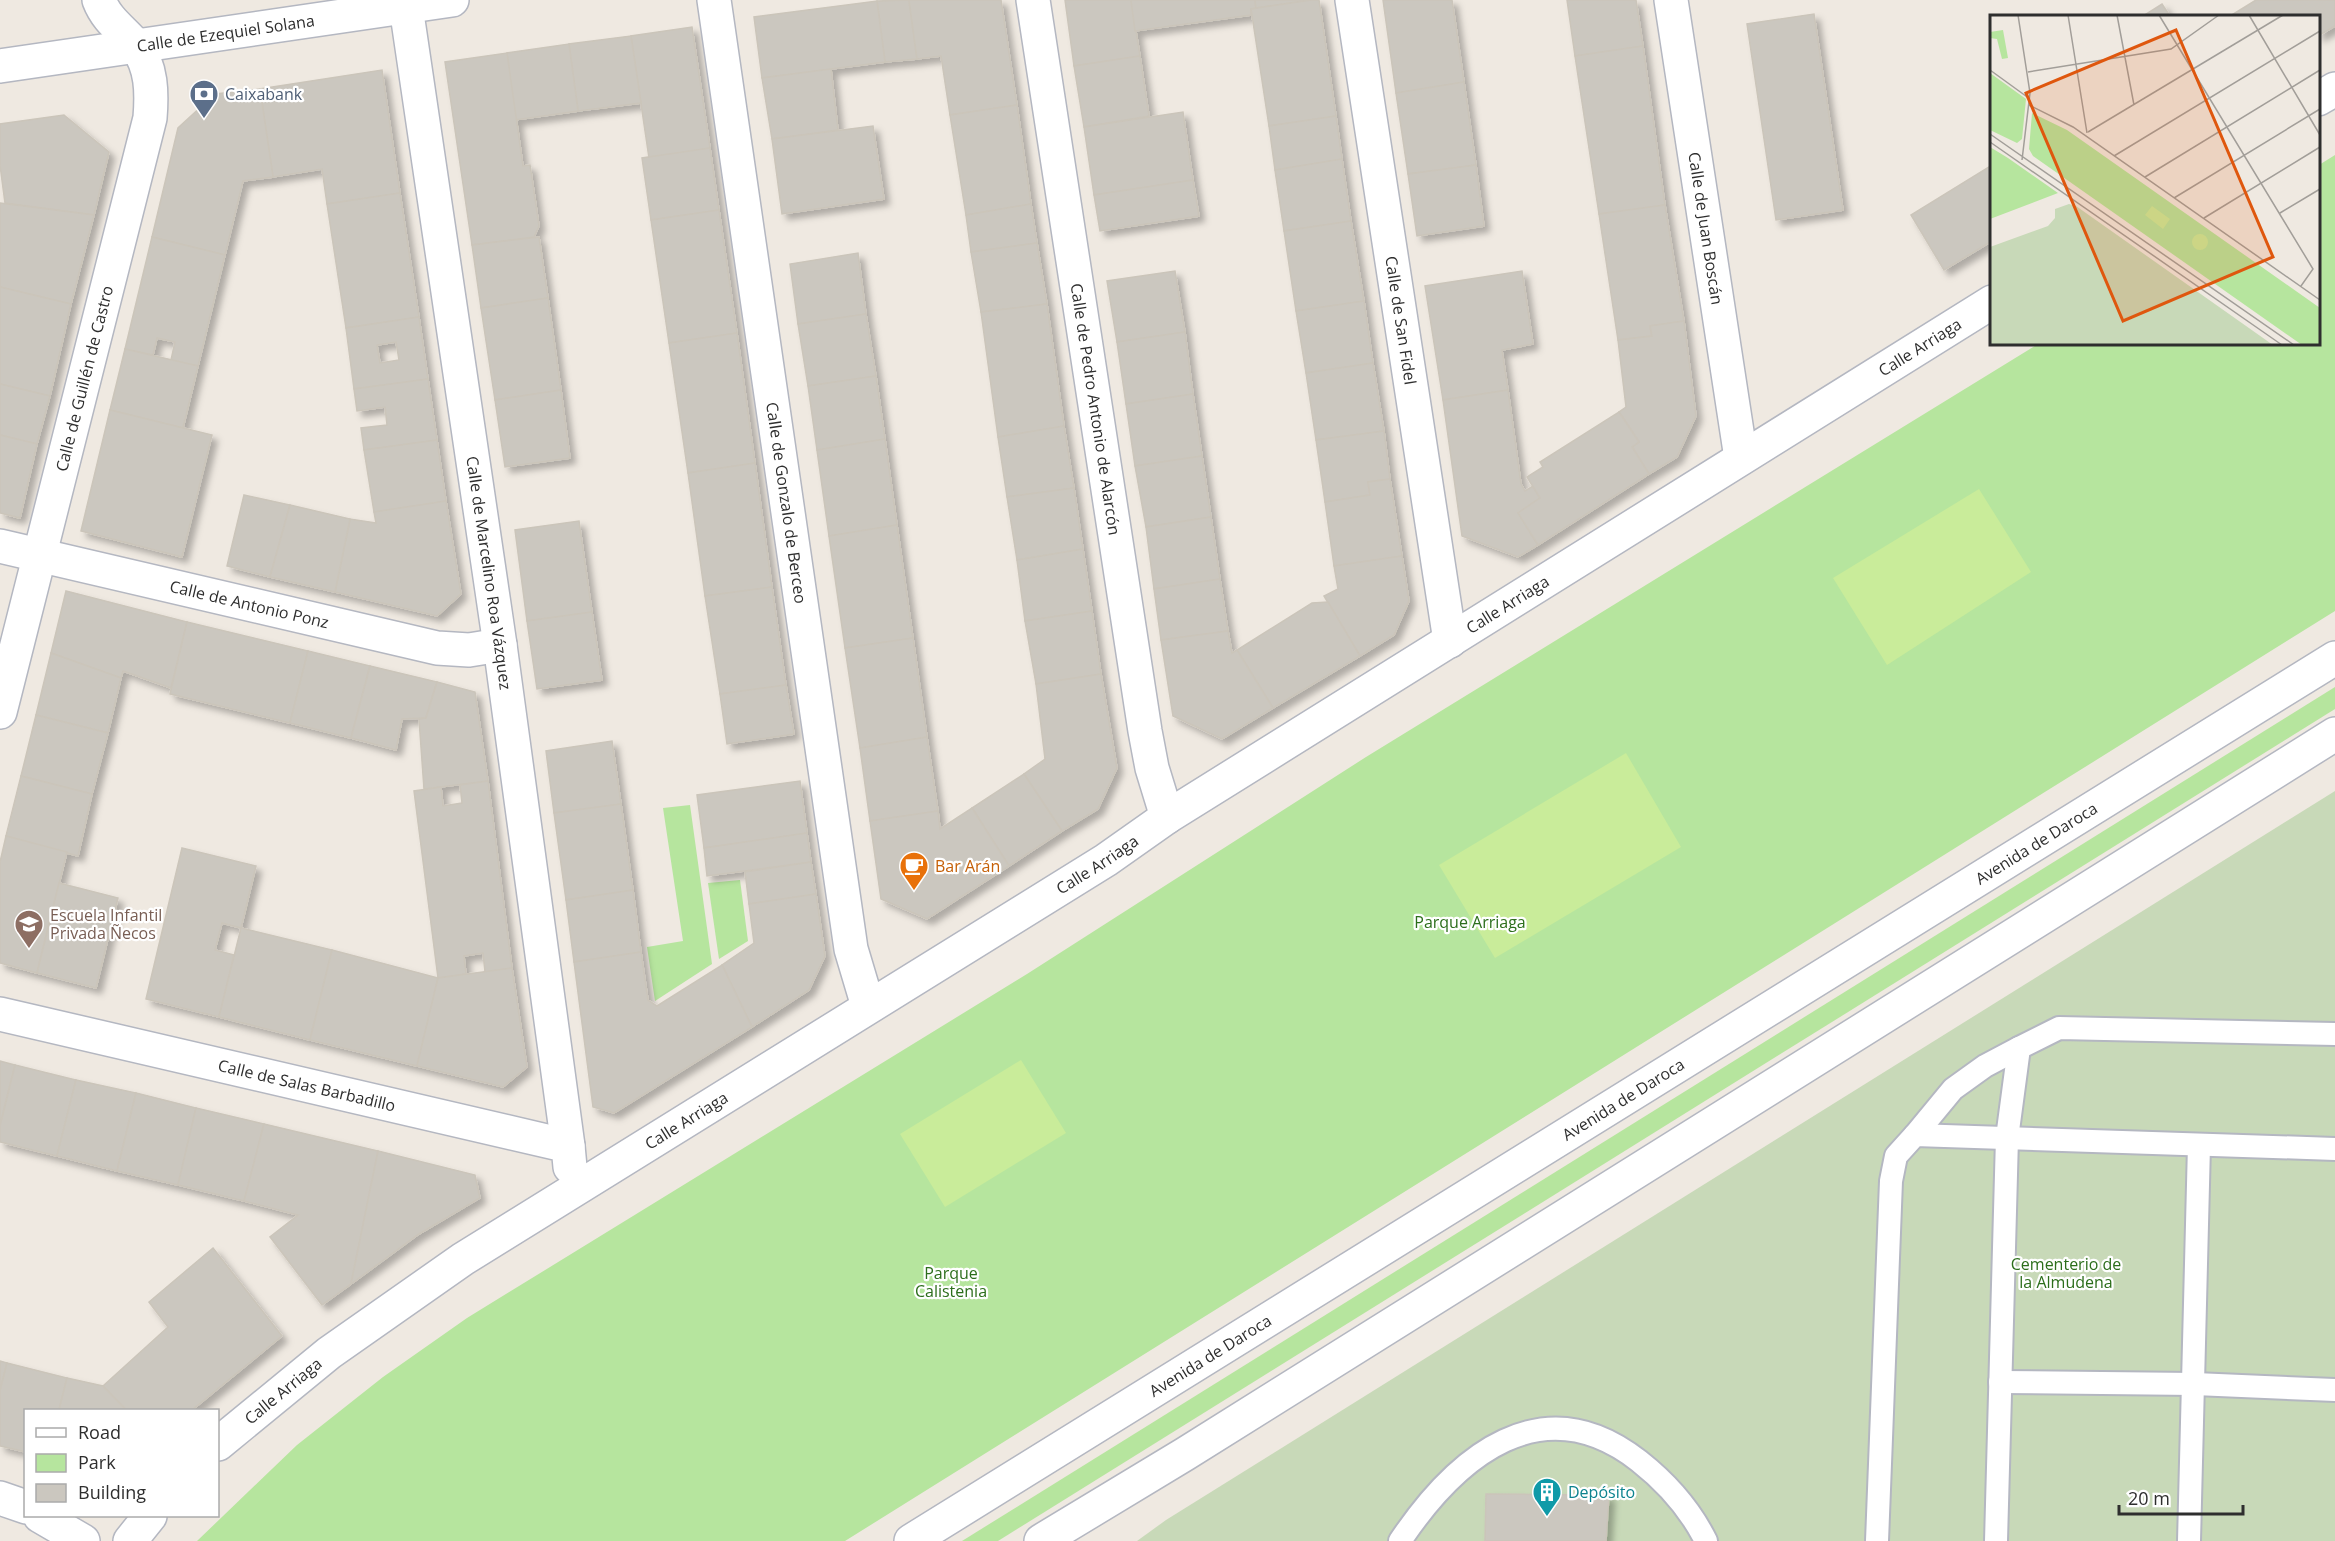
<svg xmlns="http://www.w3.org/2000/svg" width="2335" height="1541" font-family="'Open Sans',sans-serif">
  <defs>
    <filter id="shadow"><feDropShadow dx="5.5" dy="5.5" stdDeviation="3" flood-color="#0004"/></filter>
  </defs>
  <rect width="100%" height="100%" fill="#efe9e1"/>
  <g fill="#b6e59e">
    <path d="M2335,155V611L845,1541H197L297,1445L383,1377L467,1318L1027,974L1366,757L2038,344H2318L2319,165Z"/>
    <path d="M2335,687V709L998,1541H962Z"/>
    <path d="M690,805L712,964L655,1001L647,947L683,941L663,808Z"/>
    <path d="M740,880L748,941L719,959L708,883Z"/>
  </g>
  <path fill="#c8d9b8" d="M2335,791V1541H1137L1166,1520Z"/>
  <g fill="#c9ec9a">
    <path d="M1979,489L2031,572L1887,665L1833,578Z"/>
    <path d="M1626,753L1681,847L1495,958L1439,865Z"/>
    <path d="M1021,1060L1066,1133L945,1207L900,1134Z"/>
  </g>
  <g fill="#cbc7bf" stroke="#cbc5ba" stroke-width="1.5" fill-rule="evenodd" filter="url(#shadow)">
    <path d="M909,0L917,59L885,62L877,1Z"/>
    <path d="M909,0H1001L1017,105L950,115L941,56L917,59Z"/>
    <path d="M1065,0H1131L1140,56L1074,66Z"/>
    <path d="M1131,0H1255L1256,8L1251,9V15L1135,31Z"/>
    <path d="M1255,0H1311L1256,8Z"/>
    <path d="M1311,0H1319L1336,116L1269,126L1251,9Z"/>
    <path d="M1383,0H1452L1464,82L1396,93Z"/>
    <path d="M1567,0H1636L1643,46L1575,56Z"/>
    <path d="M2256,0H2335V26L2318,36V16H2230Z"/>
    <path d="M877,1L885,62L762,78L754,17Z"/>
    <path d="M2162,4L2170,16H2143Z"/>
    <path d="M1814,14L1843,210L1776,220L1747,24Z"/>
    <path d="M692,27L710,148L649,158L631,36Z"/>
    <path d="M631,36L641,103L578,111L569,44Z"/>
    <path d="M569,44L578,111L515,120L507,53Z"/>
    <path d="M1643,46L1665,205L1599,214L1575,56Z"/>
    <path d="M507,53L523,166L530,165L539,226L534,237L472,245L445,62Z"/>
    <path d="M1140,56L1149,116L1084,127L1074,66Z"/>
    <path d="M831,69L838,130L772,139L762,78Z"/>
    <path d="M382,70L400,193L327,204L322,169L273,177L260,89Z"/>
    <path d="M1464,82L1476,165L1408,174L1396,93Z"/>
    <path d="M260,89L273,177L243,181L225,255L152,237L178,128L215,94Z"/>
    <path d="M1017,105L1031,204L966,215L950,115Z"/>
    <path d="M1183,112L1193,180L1094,195L1084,127Z"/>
    <path d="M64,115L109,152L94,215L5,203L0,165V124Z"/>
    <path d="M1336,116L1342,159L1275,170L1269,126Z"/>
    <path d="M873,126L884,199L782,214L772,139Z"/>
    <path d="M710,148L719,210L651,220L642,158Z"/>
    <path d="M1342,159L1351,221L1284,231L1275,170Z"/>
    <path d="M1476,165L1484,226L1417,236L1408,174Z"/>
    <path d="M1992,165V241L1944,270L1911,215Z"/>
    <path d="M1193,180L1199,216L1100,231L1094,195Z"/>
    <path d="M400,193L419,317L346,328L327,204Z"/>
    <path d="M0,203L94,215L71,304L0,287Z"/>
    <path d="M1031,204L1037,243L971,252L966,215Z"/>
    <path d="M1665,205L1684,321L1650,326L1652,336L1618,340L1599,214Z"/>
    <path d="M719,210L737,333L669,343L651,220Z"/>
    <path d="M1351,221L1364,301L1296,311L1284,231Z"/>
    <path d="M152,237L225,255L198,366L171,360L175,342L157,338L153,355L125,349Z"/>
    <path d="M539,237L548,298L481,308L472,245Z"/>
    <path d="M1037,243L1047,304L981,312L971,252Z"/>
    <path d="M858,253L866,314L798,324L790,264Z"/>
    <path d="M1175,271L1185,332L1117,342L1107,281Z"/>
    <path d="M1522,271L1533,344L1502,350L1508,390L1443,400L1425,286Z"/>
    <path d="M0,287L71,304L50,396L0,384Z"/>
    <path d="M548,298L561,390L495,400L481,308Z"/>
    <path d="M1364,301L1373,363L1306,373L1296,311Z"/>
    <path d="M1047,304L1064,426L998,437L981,312Z"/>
    <path d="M866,314L876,376L808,386L798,324Z"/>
    <path d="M419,317L428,379L354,389L346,328ZM396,342L399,360L380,363L377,345Z"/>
    <path d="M1684,321L1696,416L1677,457L1649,474L1632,447L1639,442L1619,412L1626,407L1618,340L1652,336L1650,326Z"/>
    <path d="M1185,332L1193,394L1126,404L1117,342Z"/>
    <path d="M737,333L755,463L688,473L669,343Z"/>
    <path d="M125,349L198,366L183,428L110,410Z"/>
    <path d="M1373,363L1384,431L1316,440L1306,373Z"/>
    <path d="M876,376L885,439L817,450L808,386Z"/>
    <path d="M428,379L437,440L364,450L361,428L387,425L385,407L357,411L354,389Z"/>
    <path d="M0,384L50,396L37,444L0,435Z"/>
    <path d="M561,390L570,458L505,467L495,400Z"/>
    <path d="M1508,390L1521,484L1525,491L1533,486L1540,498L1518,513L1538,545L1518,557L1462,536L1443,400Z"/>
    <path d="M1193,394L1202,456L1135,466L1126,404Z"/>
    <path d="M110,410L212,435L182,557L81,531Z"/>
    <path d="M1619,412L1639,442L1632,447L1649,474L1538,545L1518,513L1540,498L1527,477L1543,467L1540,462Z"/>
    <path d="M1064,426L1074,488L1007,497L998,437Z"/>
    <path d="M1384,431L1390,479L1368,482L1370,495L1325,502L1316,440Z"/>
    <path d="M0,435L37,444L20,518L0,513Z"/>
    <path d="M885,439L897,525L829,536L817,450Z"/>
    <path d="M437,440L446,501L374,512L364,450Z"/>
    <path d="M1202,456L1211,517L1146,527L1135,466Z"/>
    <path d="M755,463L772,587L705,596L688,473Z"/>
    <path d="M1390,479L1402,556L1334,566L1325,502L1370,495L1368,482Z"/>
    <path d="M1074,488L1083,549L1017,560L1007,497Z"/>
    <path d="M244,495L290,505L270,577L227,566Z"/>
    <path d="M446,501L461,594L437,616L335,592L350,519L376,523L374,512Z"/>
    <path d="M290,505L350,519L335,592L270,577Z"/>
    <path d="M1211,517L1220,579L1154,589L1146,527Z"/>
    <path d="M579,521L592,612L527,621L515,530Z"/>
    <path d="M897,525L913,638L845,648L829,536Z"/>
    <path d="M1083,549L1092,611L1025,621L1017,560Z"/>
    <path d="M1402,556L1409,601L1394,635L1360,656L1324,596L1338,589L1334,566Z"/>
    <path d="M1220,579L1228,631L1161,640L1154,589Z"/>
    <path d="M772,587L786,685L720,694L705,596Z"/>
    <path d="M66,591L187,622L171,688L123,671L121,678L51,653Z"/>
    <path d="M1328,602L1360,656L1273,708L1237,650L1312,603Z"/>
    <path d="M1092,611L1101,674L1036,684L1025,621Z"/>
    <path d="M592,612L602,680L537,689L527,621Z"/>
    <path d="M187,622L308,651L290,723L170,694Z"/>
    <path d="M1228,631L1232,653L1237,650L1273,708L1222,739L1173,716L1161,640Z"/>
    <path d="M913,638L927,737L860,748L845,648Z"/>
    <path d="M308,651L370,666L351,738L290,723Z"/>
    <path d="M51,653L121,678L108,733L36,715Z"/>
    <path d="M370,666L437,682L426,718L402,719L396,750L351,738Z"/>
    <path d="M1101,674L1117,768L1098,809L1062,831L1024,774L1045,759L1036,684Z"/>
    <path d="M437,682L475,692L488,781L424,789L419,719L426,718Z"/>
    <path d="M786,685L794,734L727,744L720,694Z"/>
    <path d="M36,715L108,733L92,794L21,776Z"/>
    <path d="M927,737L938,811L870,821L860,748Z"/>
    <path d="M612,741L621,804L554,813L546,751Z"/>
    <path d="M1024,774L1062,831L1009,866L972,808Z"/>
    <path d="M21,776L92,794L78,856L6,836Z"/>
    <path d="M488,781L512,968L485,972L483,953L464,956L466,974L438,978L414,791L441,787L443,806L462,803L460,785Z"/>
    <path d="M800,781L807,833L704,848L697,795Z"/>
    <path d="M621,804L633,890L566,900L554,813Z"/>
    <path d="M972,808L1009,866L927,919L881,899L870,821L938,811L940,829Z"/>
    <path d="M807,833L811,862L707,876L704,848Z"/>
    <path d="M6,836L67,852L37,973L0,963V862Z"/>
    <path d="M182,848L256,866L241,928L222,923L215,950L234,955L219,1017L146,999Z"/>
    <path d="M811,862L816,894L749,904L745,872Z"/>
    <path d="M59,883L118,898L96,988L37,973Z"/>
    <path d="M633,890L641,952L574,962L566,900Z"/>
    <path d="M816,894L825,956L809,990L752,1027L722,965L754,943L749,904Z"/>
    <path d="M241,928L332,950L310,1040L219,1017Z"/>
    <path d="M332,950L438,978L417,1066L310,1040Z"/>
    <path d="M641,952L648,1000L657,1006L722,965L752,1027L614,1113L593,1107L574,962Z"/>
    <path d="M512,968L527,1067L503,1087L417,1066L438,978Z"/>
    <path d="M0,1061L15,1065L0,1126Z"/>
    <path d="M15,1065L76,1080L57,1156L0,1142V1126Z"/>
    <path d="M76,1080L136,1093L117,1171L57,1156Z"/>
    <path d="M136,1093L196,1108L178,1185L117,1171Z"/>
    <path d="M196,1108L264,1124L244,1201L178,1185Z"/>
    <path d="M264,1124L378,1151L351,1284L322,1305L270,1237L298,1215L244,1201Z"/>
    <path d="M378,1151L475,1175L480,1198L419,1234L351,1284Z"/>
    <path d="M213,1248L282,1336L192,1410H126L103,1386L168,1327L149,1302Z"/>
    <path d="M0,1361L7,1363L0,1391Z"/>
    <path d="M7,1363L67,1378L59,1410H26V1452L0,1446V1391Z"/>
    <path d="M67,1378L103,1386L126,1410H59Z"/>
    <path d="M1486,1494L1609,1495L1606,1541H1485Z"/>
  </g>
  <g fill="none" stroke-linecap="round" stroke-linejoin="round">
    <g stroke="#b4b7c1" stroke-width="26">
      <g id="lane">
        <path d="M1915,1135L1953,1089L1985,1066L2019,1048"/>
        <path d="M2000,1382L2195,1384L2335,1390"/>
        <path d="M1400,1541C1457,1456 1542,1385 1639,1461C1667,1483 1690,1509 1706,1541"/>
        <path d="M1877,1541L1891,1181L1896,1156L1915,1135L2335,1149"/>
        <path d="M1996,1541L2007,1138L2019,1048L2059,1028L2335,1034"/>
        <path d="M2189,1541L2199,1145"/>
      </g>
    </g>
    <g stroke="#b4b7c1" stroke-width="36">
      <g id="street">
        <path id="s1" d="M405,0L500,645L568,1146"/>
        <path id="s2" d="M714,0L851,949L868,1006"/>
        <path id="s3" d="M1033,0L1145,731L1152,768L1167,817"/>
        <path id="s4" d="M1352,0L1450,641"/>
        <path id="s5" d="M1671,0L1741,458"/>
        <path id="s6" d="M0,66L452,0"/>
        <path d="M2318,99L2335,89"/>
        <path id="s7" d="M0,546L437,648L469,650L500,645"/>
        <path id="s8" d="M0,712L150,118C152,93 152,67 136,46C123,30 107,21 99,0"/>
        <path id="s9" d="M0,1014L568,1146L570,1167"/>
        <path id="s10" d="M218,1444L329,1353L463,1259L1106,860L1167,817L1992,302"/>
        <path d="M0,1498L26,1507"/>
        <path d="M40,1516L83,1541"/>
        <path d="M130,1541L150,1516"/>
      </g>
    </g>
    <g stroke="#b4b7c1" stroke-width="36">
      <g id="secondary">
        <path id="s11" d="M911,1541L2335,658"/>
        <path d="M1041,1541L1185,1454L2335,734"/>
      </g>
    </g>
    <use href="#lane" stroke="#fff" stroke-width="22"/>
    <use href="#street" stroke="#fff" stroke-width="33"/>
    <use href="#secondary" stroke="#fff" stroke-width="33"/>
  </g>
  <defs>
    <g id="bank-pin" transform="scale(1.5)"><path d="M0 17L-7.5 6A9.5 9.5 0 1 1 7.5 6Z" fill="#5c6f8a" stroke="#fff"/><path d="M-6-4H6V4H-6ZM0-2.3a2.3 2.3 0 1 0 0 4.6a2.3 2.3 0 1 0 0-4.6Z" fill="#fff"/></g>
    <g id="cafe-pin" transform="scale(1.5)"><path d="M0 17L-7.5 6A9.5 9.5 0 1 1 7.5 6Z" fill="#e8710a" stroke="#fff"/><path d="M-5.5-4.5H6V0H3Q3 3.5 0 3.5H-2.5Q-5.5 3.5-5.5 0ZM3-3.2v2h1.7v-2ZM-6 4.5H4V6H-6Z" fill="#fff"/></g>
    <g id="school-pin" transform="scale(1.5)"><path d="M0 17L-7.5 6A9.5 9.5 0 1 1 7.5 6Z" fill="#8d6e63" stroke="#fff"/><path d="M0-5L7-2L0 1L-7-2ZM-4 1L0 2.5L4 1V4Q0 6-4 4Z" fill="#fff"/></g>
    <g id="building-pin" transform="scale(1.5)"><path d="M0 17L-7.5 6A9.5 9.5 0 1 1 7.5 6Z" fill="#0f9aa8" stroke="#fff"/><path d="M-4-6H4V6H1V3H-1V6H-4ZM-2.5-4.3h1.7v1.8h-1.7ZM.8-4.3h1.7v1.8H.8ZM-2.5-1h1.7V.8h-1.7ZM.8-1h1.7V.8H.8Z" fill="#fff"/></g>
  </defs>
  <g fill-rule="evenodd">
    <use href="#bank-pin" x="204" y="94"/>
    <use href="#cafe-pin" x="914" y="866"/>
    <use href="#school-pin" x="29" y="924"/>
    <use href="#building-pin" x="1547" y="1492"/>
  </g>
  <g text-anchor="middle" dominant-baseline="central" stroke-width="4.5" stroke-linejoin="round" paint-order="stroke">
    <g font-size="16" fill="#2e2e2e" stroke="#fff">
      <text stroke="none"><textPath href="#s6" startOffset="228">Calle de Ezequiel Solana</textPath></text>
      <text stroke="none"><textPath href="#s5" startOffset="231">Calle de Juan Boscán</textPath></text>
      <text stroke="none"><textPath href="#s4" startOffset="324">Calle de San Fidel</textPath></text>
      <text stroke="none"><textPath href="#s10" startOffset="2026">Calle Arriaga</textPath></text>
      <text stroke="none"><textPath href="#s8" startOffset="344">Calle de Guillén de Castro</textPath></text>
      <text stroke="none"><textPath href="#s3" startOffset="414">Calle de Pedro Antonio de Alarcón</textPath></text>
      <text stroke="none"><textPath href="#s2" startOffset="508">Calle de Gonzalo de Berceo</textPath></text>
      <text stroke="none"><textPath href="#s1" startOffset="579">Calle de Marcelino Roa Vázquez</textPath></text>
      <text stroke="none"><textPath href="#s7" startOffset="256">Calle de Antonio Ponz</textPath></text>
      <text stroke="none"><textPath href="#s10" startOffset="1540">Calle Arriaga</textPath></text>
      <text stroke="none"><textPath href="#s11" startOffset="1324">Avenida de Daroca</textPath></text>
      <text stroke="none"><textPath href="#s10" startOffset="1054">Calle Arriaga</textPath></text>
      <text stroke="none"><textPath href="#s9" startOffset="315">Calle de Salas Barbadillo</textPath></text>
      <text stroke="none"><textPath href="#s11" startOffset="838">Avenida de Daroca</textPath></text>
      <text stroke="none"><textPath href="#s10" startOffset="570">Calle Arriaga</textPath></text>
      <text stroke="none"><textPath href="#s11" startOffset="352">Avenida de Daroca</textPath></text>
      <text stroke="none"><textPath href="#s10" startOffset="84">Calle Arriaga</textPath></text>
    </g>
    <g font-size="16" fill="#4e5e75" stroke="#fff" text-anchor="start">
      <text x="225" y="94">Caixabank</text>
    </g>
    <g font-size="16" fill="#c56008" stroke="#fff" text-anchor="start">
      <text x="935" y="866">Bar Arán</text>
    </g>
    <g font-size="16" fill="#785e54" stroke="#fff" text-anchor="start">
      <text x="50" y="915">Escuela Infantil<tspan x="50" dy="18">Privada Ñecos</tspan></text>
    </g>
    <g font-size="16" fill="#2c6e1b" stroke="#fff">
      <text x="1470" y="922">Parque Arriaga</text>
      <text x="2066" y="1264">Cementerio de<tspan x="2066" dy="18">la Almudena</tspan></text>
      <text x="951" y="1273">Parque<tspan x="951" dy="18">Calistenia</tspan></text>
    </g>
    <g font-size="16" fill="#0d838f" stroke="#fff" text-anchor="start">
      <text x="1568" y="1492">Depósito</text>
    </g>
  </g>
  <g transform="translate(1990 15)">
    <rect width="330" height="330" fill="#efe9e1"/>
    <path d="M13,15L18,43L12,44L7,24L0,23V17ZM0,58L36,84L32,124L27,128L0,115ZM42,98L77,115L330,293V330H312L43,141L39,134ZM0,132L18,143L68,178L0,204Z" fill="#b6e59e"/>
    <path d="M79,189L86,191L283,330H0V232L58,211L65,203V194Z" fill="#c8d9b8"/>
    <path d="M162,191L180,204L173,214L155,200ZM202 227a8 8 0 1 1 16 0a8 8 0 1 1-16 0Z" fill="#c9ec9a"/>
    <path fill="none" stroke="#a29e99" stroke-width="1.5" d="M28,0L40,78L32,145M78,0L97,118M127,0L144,90M169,0L323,254L311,271M259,0L330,120M0,55L40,84M38,57L181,34L229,0M39,90L83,112L330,285M98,117L293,0M0,119L304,330M0,127L292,330M124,141L330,16M155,162L330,55M184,183L330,94M290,198L330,174M214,203L330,132"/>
    <path fill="#df570e" fill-opacity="0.15" stroke="#df570e" stroke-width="3" d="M186,15L283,242L133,306L36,78Z"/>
    <rect width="330" height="330" fill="none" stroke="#2e2e2e" stroke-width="3"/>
  </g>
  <rect x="24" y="1409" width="195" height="108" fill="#ffffff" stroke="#ababab" stroke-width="1.5"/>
  <rect x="36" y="1428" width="30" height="9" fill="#ffffff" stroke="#ababab" stroke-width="1.5"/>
  <text x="78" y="1439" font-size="18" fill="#2e2e2e">Road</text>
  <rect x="36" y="1454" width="30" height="18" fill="#b6e59e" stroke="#ababab" stroke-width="1.5"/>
  <text x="78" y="1469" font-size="18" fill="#2e2e2e">Park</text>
  <rect x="36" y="1484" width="30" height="18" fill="#cbc7bf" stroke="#ababab" stroke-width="1.5"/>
  <text x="78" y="1499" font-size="18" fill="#2e2e2e">Building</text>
  <path d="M2119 1505v9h124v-9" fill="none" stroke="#2e2e2e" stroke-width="3"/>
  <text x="2128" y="1505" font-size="18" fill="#2e2e2e" stroke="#ffffff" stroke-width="4.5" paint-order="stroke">20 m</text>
</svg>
